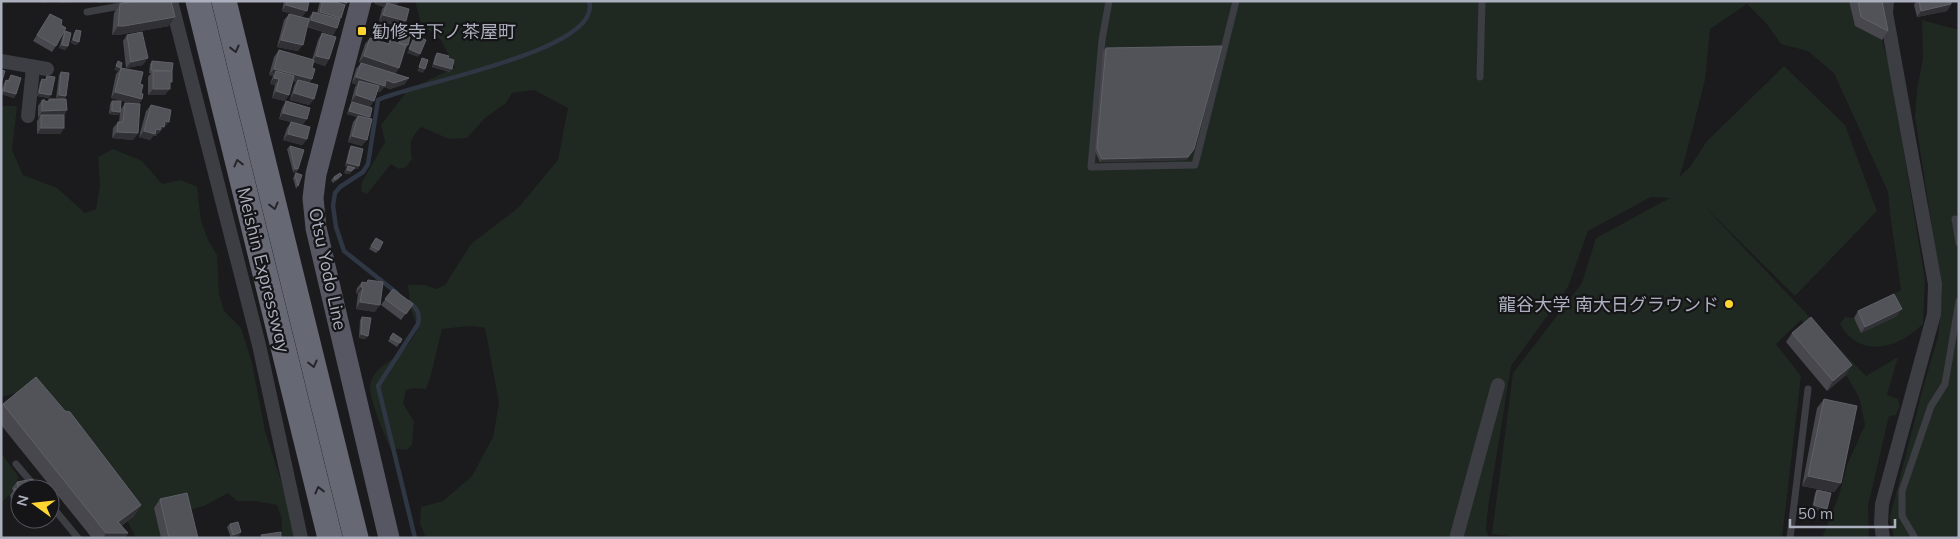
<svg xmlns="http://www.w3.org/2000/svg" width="1960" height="539" font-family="Mulish,'Noto Sans JP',sans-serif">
  <rect width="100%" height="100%" fill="#1b1a1d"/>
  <g fill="#1f2922">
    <path d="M415,1H1849L1855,26L1882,40L1890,69L1925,280L1923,324C1899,348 1860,360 1840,324L1845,317L1854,318L1901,290L1890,213L1888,192L1834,73L1808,51L1781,44L1766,23L1747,4L1710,29L1705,80L1683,166L1679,177L1690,167L1707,141L1784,66L1845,125L1877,211L1795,296L1703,205L1866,376L1898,357L1887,395L1898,399L1900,406L1896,415L1889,416L1868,506L1869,538H1822L1839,495L1847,465L1865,425L1859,397L1846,375L1801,320L1776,344L1801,376L1782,538H1527L1492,534L1513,373L1582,283L1596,238L1670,198L1651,197L1588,231L1568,287L1511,366L1488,508L1486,530L1489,538H426L420,524L421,507L443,501L472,476L493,437L499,403L485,328C470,324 458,328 442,329L431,375L426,389L414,388L406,390L403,403L414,422L412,445L407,450L390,448C384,433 370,401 370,386C371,377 378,369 385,364C402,353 409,347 418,328L411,310L408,285H425L436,289L445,285L471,244L519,207L558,160L568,108L534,90L512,93L506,103L485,118L467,138L449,139L421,127C410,139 409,142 412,159L406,167L399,169L391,164L367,194L361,191L362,182L385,142L381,125L407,91L455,67L441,40L421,24Z"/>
    <path d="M1922,20L1959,30V538H1894L1890,517L1924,384L1938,337L1942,293L1915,117L1917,90L1923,59Z"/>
    <path d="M1,106H17L12,150L23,175L57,188L85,213L96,209L100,185L98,157L113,149L142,161L162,184L181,180L197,187L201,221L208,240L217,255L219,294L224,311L241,328L252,363L265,431L288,503L295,538H282V519L277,505L255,501H237L228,493L204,506L175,514L167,538H136L106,480L30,389L1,397Z"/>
    <path d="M1,453L18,476L15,489L1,503Z"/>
  </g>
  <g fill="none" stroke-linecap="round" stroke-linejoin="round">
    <g stroke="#2e3743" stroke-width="4.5">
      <path d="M397,293L344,251L336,227L333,206L335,193L340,187L363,172L368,164L378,100C410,84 605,51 589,1"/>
      <path d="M409,302C418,309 420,314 418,324L378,386L415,538"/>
    </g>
    <g stroke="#3d3d44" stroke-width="7">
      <path d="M1109,1L1102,40L1091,167L1195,165L1236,1"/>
      <path d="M87,12L126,5"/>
      <path d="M1480,77L1482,1"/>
      <path d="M1955,219L1959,243"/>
      <path d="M16,464L37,489"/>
      <path d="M50,504L78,538"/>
      <path d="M1790,538L1808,389"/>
      <path d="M1915,538L1902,516V491L1931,406L1945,384L1959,301"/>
    </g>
    <g stroke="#3d3d44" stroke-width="14">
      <path d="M171,1L259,345L301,538"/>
      <path d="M1,61L47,69"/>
      <path d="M28,116L33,68"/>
      <path d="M1457,538V535L1498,385"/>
      <path d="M1883,538L1881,523L1882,504L1934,314L1935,284L1886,13L1887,1"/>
    </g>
    <path stroke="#565762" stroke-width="21" d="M361,1L316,174L313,198L316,228L389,538"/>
    <g stroke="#666874" stroke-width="25">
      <path d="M198,1L330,538"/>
      <path d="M224,1L356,538"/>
    </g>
  </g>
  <g fill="#48474d">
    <path d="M284,1H309L302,17L282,11Z"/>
    <path d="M320,1H348L344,8L337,28L333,35L307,27L298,51L277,47L284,20L289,14L308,19L313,12L317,13Z"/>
    <path d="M375,1H399L397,4H396L395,5L401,27L379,21L382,9L384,7L375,4Z"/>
    <path d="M1849,1H1882L1888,31L1882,40L1855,26Z"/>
    <path d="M1916,1H1951V4L1947,11L1917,17L1914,5Z"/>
    <path d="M120,4L169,26L118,35H112L114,13Z"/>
    <path d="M50,14L56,46L52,52L33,41Z"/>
    <path d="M76,30L79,42L76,45L71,43L74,33Z"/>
    <path d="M65,31L68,46L65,50L59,48L63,35Z"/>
    <path d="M322,33L329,59L325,66L313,62L312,68V79L309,83L314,99L309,105L290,100L294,86L296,82L293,81L285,101L272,98L275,85L270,84L273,76L269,75L274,57L279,50L312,60L318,40Z"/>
    <path d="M127,35L143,65L126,68L123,41Z"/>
    <path d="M401,35L408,45L406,48H405L399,68L395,74L405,84L390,89L384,87L380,92L377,91L370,107L351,102L355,87L357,85L352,83L356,69L361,63L377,68L359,62L365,44L370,38L388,44L390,40L398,43L399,38Z"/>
    <path d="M1106,48L1194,149L1186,160L1100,162L1095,151L1103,51Z"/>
    <path d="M437,53L448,58L450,72L432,67L435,56Z"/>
    <path d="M152,61L170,85L165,95H148V77L151,73H149L150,64Z"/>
    <path d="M121,68L140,84L141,93L142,99L139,104L138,133L133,140L112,138L113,128L118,122H119L120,112L118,115L109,114L110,104L112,101L121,109L125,103H130L111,98L116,74Z"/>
    <path d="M61,72L66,96L64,99L56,98L59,75Z"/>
    <path d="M11,75L16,94L14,98L1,94L4,83L6,80H8Z"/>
    <path d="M47,76L49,98L37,96L40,82L42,79H45Z"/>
    <path d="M49,99L67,110L64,115V128L60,134H37V121L39,118H38V106L42,100L45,102H48Z"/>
    <path d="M286,101L307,119L302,125L307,139L302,145L283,140L287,128L291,122L279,119L282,108Z"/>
    <path d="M352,102L370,117L368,119L362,146L348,142L353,122L357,117L347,114L350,105Z"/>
    <path d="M151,105L164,128H163L159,133H158L156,136H153L150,140L139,137L146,111Z"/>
    <path d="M290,146L298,169L296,173L293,172L287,149Z"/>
    <path d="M351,146L359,166L357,169L355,168L349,174L344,173L347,167L345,166L349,150Z"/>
    <path d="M296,173L298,186L296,189L293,178Z"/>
    <path d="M334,177L339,179L333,183L331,180Z"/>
    <path d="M376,238L379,250L376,253L369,249Z"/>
    <path d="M368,280L375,312L356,309L358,294L356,293L357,288L362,282L366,283Z"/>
    <path d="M393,289L413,304L401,320L381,305Z"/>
    <path d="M1858,311L1897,316L1861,333L1854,318Z"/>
    <path d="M362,317L368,336L365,339L359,338L360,320Z"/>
    <path d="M1792,333L1846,375L1827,391L1786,342Z"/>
    <path d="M391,336L402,339L397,347L388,341Z"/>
    <path d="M1824,399L1841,483L1834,492L1802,486L1817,408Z"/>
    <path d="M3,404L141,505L133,517L121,526L128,533L125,538H92L1,425V407Z"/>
    <path d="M17,482L20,489V512L19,504L12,506L10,495L13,491L12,488Z"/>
    <path d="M1817,490L1827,509L1825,512L1812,509L1815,493Z"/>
    <path d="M160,499L198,538H161L154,508Z"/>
    <path d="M230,524L239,536L231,538L227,527Z"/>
  </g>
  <g fill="#313035">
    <path d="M44,1H59L42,3Z"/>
    <path d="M60,1H85L59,3Z"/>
    <path d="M100,1H109L98,3Z"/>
    <path d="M323,1H340L347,3L343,10Z"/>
    <path d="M377,1H399L397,4H396L392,9L387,3L384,7L375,4Z"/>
    <path d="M1951,4L1947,11L1917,17L1921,11Z"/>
    <path d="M286,5L307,11L302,17L282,11Z"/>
    <path d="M320,12L341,18L337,24L315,18Z"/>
    <path d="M383,15L406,21L401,27L379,21Z"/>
    <path d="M175,17L169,26L118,35H112L118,26Z"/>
    <path d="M311,20L337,28L333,35L306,26Z"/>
    <path d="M73,40L79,42L76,45L71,43Z"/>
    <path d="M281,40L303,45L298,51L277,47Z"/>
    <path d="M62,45L68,46L65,50L59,48Z"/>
    <path d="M409,49L420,54L418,57L407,53Z"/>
    <path d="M316,56L329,59L325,66L312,62Z"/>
    <path d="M364,56L399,68L395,74L359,62Z"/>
    <path d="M148,58L143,65L126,68L131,62Z"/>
    <path d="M434,64L452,69L450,72L432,67Z"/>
    <path d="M116,66L121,68L118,71L114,70Z"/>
    <path d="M419,67L425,69L423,73L417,71Z"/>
    <path d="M274,69L312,79L308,85L298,80L296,82L274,76L276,71L273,76L269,75Z"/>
    <path d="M356,77L386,80L409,78L405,84L390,89L384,87L380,92L358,85L359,81L357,85L352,83Z"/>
    <path d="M274,78L279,79L275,85L270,84Z"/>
    <path d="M153,89H170L165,95H148Z"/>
    <path d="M4,91L16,94L14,98L1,94Z"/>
    <path d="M276,91L289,95L285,101L272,98Z"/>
    <path d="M115,92L142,99L138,105L111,98Z"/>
    <path d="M39,93L51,95L49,98L37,96Z"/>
    <path d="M294,93L314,99L309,105L290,100Z"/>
    <path d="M59,95L66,96L64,99L56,98Z"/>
    <path d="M356,95L374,101L370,107L351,102Z"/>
    <path d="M67,110L62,117L41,115L39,118H38L42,111Z"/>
    <path d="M112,111L120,112L118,115L109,114Z"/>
    <path d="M349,111L370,117L367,120L347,114Z"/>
    <path d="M283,113L307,119L302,125L279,119Z"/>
    <path d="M165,121L169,122L164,128H163L159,133H158L156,136H153L150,140L139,137L144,131L156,129Z"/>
    <path d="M41,128H64L60,134H37Z"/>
    <path d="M117,132L138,133L133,140L112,138Z"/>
    <path d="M288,134L307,139L302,145L283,140Z"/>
    <path d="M352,136L367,140L362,146L348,142Z"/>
    <path d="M1188,157L1186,160L1100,162L1102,159Z"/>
    <path d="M347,163L359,166L357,169L355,168L349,174L344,173L347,170L354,168L345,166Z"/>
    <path d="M295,169H298L296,173L293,172Z"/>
    <path d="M342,175L339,179L333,183L335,180Z"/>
    <path d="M361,287H363L358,294L356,293Z"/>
    <path d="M360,302L380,305L375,312L356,309Z"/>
    <path d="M1902,309L1897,316L1861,333L1865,327Z"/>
    <path d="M361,334L368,336L365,339L359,338Z"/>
    <path d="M1852,365L1846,375L1827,391L1833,381Z"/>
    <path d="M1808,476L1841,483L1834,492L1802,486Z"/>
    <path d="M16,499H20V503L19,504L12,506Z"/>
    <path d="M141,505L133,517L111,533H128L125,538H103L106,533L118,522Z"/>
    <path d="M1814,505L1827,509L1825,512L1812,509Z"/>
    <path d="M23,519H32L22,521Z"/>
    <path d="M241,532L239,536L231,538L233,535Z"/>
  </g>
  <g fill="#525259" stroke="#606169">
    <path d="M134,1H171L175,17L124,26H118L120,4Z"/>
    <path d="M287,1H309L307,11L286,5Z"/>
    <path d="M323,1H331L345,5L341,18L320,12Z"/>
    <path d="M340,1H348L347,3Z"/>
    <path d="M1858,1H1882L1888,31L1861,17Z"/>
    <path d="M1919,1H1951V4L1921,11Z"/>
    <path d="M387,3L409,9L406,21L383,15Z"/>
    <path d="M313,12L340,19L337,28L311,20Z"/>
    <path d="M50,14L62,20L61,25L66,28L56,46L37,35Z"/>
    <path d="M289,14L309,19L303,45L281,40Z"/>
    <path d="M76,30L81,31L79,42L73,40Z"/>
    <path d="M65,31L71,33L68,46L62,45Z"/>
    <path d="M142,32L148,58L131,62L127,35Z"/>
    <path d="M322,33L336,37L329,59L316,56Z"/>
    <path d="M401,35L410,37L408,45L399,43Z"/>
    <path d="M415,35L426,40L420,54L409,49Z"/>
    <path d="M370,38L389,44L390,40L406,46L399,68L364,56Z"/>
    <path d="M1222,46L1194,149L1188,157L1102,159L1097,148L1106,48Z"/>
    <path d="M279,50L314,60L312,68L315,69L312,79L274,69Z"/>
    <path d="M437,53L449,56L448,58L454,60L452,69L434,64Z"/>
    <path d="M422,58L428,60L425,69L419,67Z"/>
    <path d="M118,61L122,63L121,68L116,66Z"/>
    <path d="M152,61L173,63L172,71L151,70Z"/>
    <path d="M361,63L409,78L394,83L386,80L385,86L356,77Z"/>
    <path d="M121,68L143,72L140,84L143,85L141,93L143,94L142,99L115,92Z"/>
    <path d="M1,70L5,71L1,84Z"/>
    <path d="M153,71H172V82H170V89H153Z"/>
    <path d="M276,71L294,76L289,95L276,91L279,79L274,78Z"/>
    <path d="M61,72L69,73L66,96L59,95Z"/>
    <path d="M11,75L21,78L16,94L4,91L6,80L9,81Z"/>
    <path d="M47,76L55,77L51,95L39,93L42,79L46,80Z"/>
    <path d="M298,80L318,85L314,99L294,93Z"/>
    <path d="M359,81L379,86L374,101L356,95Z"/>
    <path d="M49,99H66L67,110L42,111V100H45V102L49,101Z"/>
    <path d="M112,101H121L120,112L112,111Z"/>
    <path d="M286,101L310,108L307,119L283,113Z"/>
    <path d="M352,102L372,108L370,117L349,111Z"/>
    <path d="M125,103L140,104L138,133L117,132L118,122H123Z"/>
    <path d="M151,105L171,110L169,122L165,121L164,127L161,126L160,130L156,129L155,134L144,131Z"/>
    <rect x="41" y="115" width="23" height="13"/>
    <path d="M358,116L372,119L367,140L352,136Z"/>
    <path d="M291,122L310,127L307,139L288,134Z"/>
    <path d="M290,146L304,150L298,169H295Z"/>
    <path d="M351,146L363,149L359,166L347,163Z"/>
    <path d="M348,166L355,168L351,171L347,170Z"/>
    <path d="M296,173L302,175L298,186L295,175Z"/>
    <path d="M340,173L342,175L335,180L334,177Z"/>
    <path d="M376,238L383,242L379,250L371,246Z"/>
    <path d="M368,280L383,282L380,305L360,302L363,287H361L362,282L367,283Z"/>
    <path d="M393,289L413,304L406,314L385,299Z"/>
    <path d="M1894,294L1902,309L1865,327L1858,311Z"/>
    <path d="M362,317L371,318L368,336L361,334Z"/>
    <path d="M1811,317L1852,365L1833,381L1792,333Z"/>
    <path d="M393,333L402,339L400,343L390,338Z"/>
    <path d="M36,377L65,411L70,412L141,505L118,522L128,533H106L3,404Z"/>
    <path d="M1824,399L1857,406L1841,483L1808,476Z"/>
    <path d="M33,479L34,489H20V499H16L14,489L18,488L17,482Z"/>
    <path d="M1817,490L1831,493L1827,509L1814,505Z"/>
    <path d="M187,493L198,538H169L160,499Z"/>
    <path d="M238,522L241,532L233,535L230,524Z"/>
    <path d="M281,532V538H262L261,535Z"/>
  </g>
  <defs><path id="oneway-chevron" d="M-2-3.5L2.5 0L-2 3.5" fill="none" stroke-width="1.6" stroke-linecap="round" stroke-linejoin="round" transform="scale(1.25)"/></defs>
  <g stroke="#25262a">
    <use href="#oneway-chevron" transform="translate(235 49) rotate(76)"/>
    <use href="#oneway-chevron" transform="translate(238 163) rotate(-104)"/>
    <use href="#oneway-chevron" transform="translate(274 206) rotate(76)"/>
    <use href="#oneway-chevron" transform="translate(313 364) rotate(76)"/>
    <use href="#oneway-chevron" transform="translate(319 490) rotate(-104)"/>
  </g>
  <g fill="#ffd630" stroke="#151518" stroke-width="2">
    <rect x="357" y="26" width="10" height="10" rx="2.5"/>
    <circle cx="1729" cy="304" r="5"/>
  </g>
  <g text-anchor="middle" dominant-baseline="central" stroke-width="4.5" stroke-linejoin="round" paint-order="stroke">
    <g font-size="18" fill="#acafbd" stroke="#151518" text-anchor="start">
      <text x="372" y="31">勧修寺下ノ茶屋町</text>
      <text x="1719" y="304" text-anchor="end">龍谷大学 南大日グラウンド</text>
    </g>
    <g font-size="18" fill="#acafbd" stroke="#151518">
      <text transform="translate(328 269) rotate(78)">Otsu Yodo Line</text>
      <text transform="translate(264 270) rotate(76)">Meishin Expressway</text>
    </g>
  </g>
  <rect width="1960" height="539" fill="none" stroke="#acafbd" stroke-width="5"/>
  <g transform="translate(35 504) rotate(285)"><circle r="24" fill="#151518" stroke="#51535a"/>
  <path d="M0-4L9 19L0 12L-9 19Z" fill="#ffd630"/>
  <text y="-8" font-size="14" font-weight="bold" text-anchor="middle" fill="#acafbd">N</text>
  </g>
  <path d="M1790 519v8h105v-8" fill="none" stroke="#acafbd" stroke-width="2.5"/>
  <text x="1798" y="519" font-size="15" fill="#acafbd" stroke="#151518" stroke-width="4" paint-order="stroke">50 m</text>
</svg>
